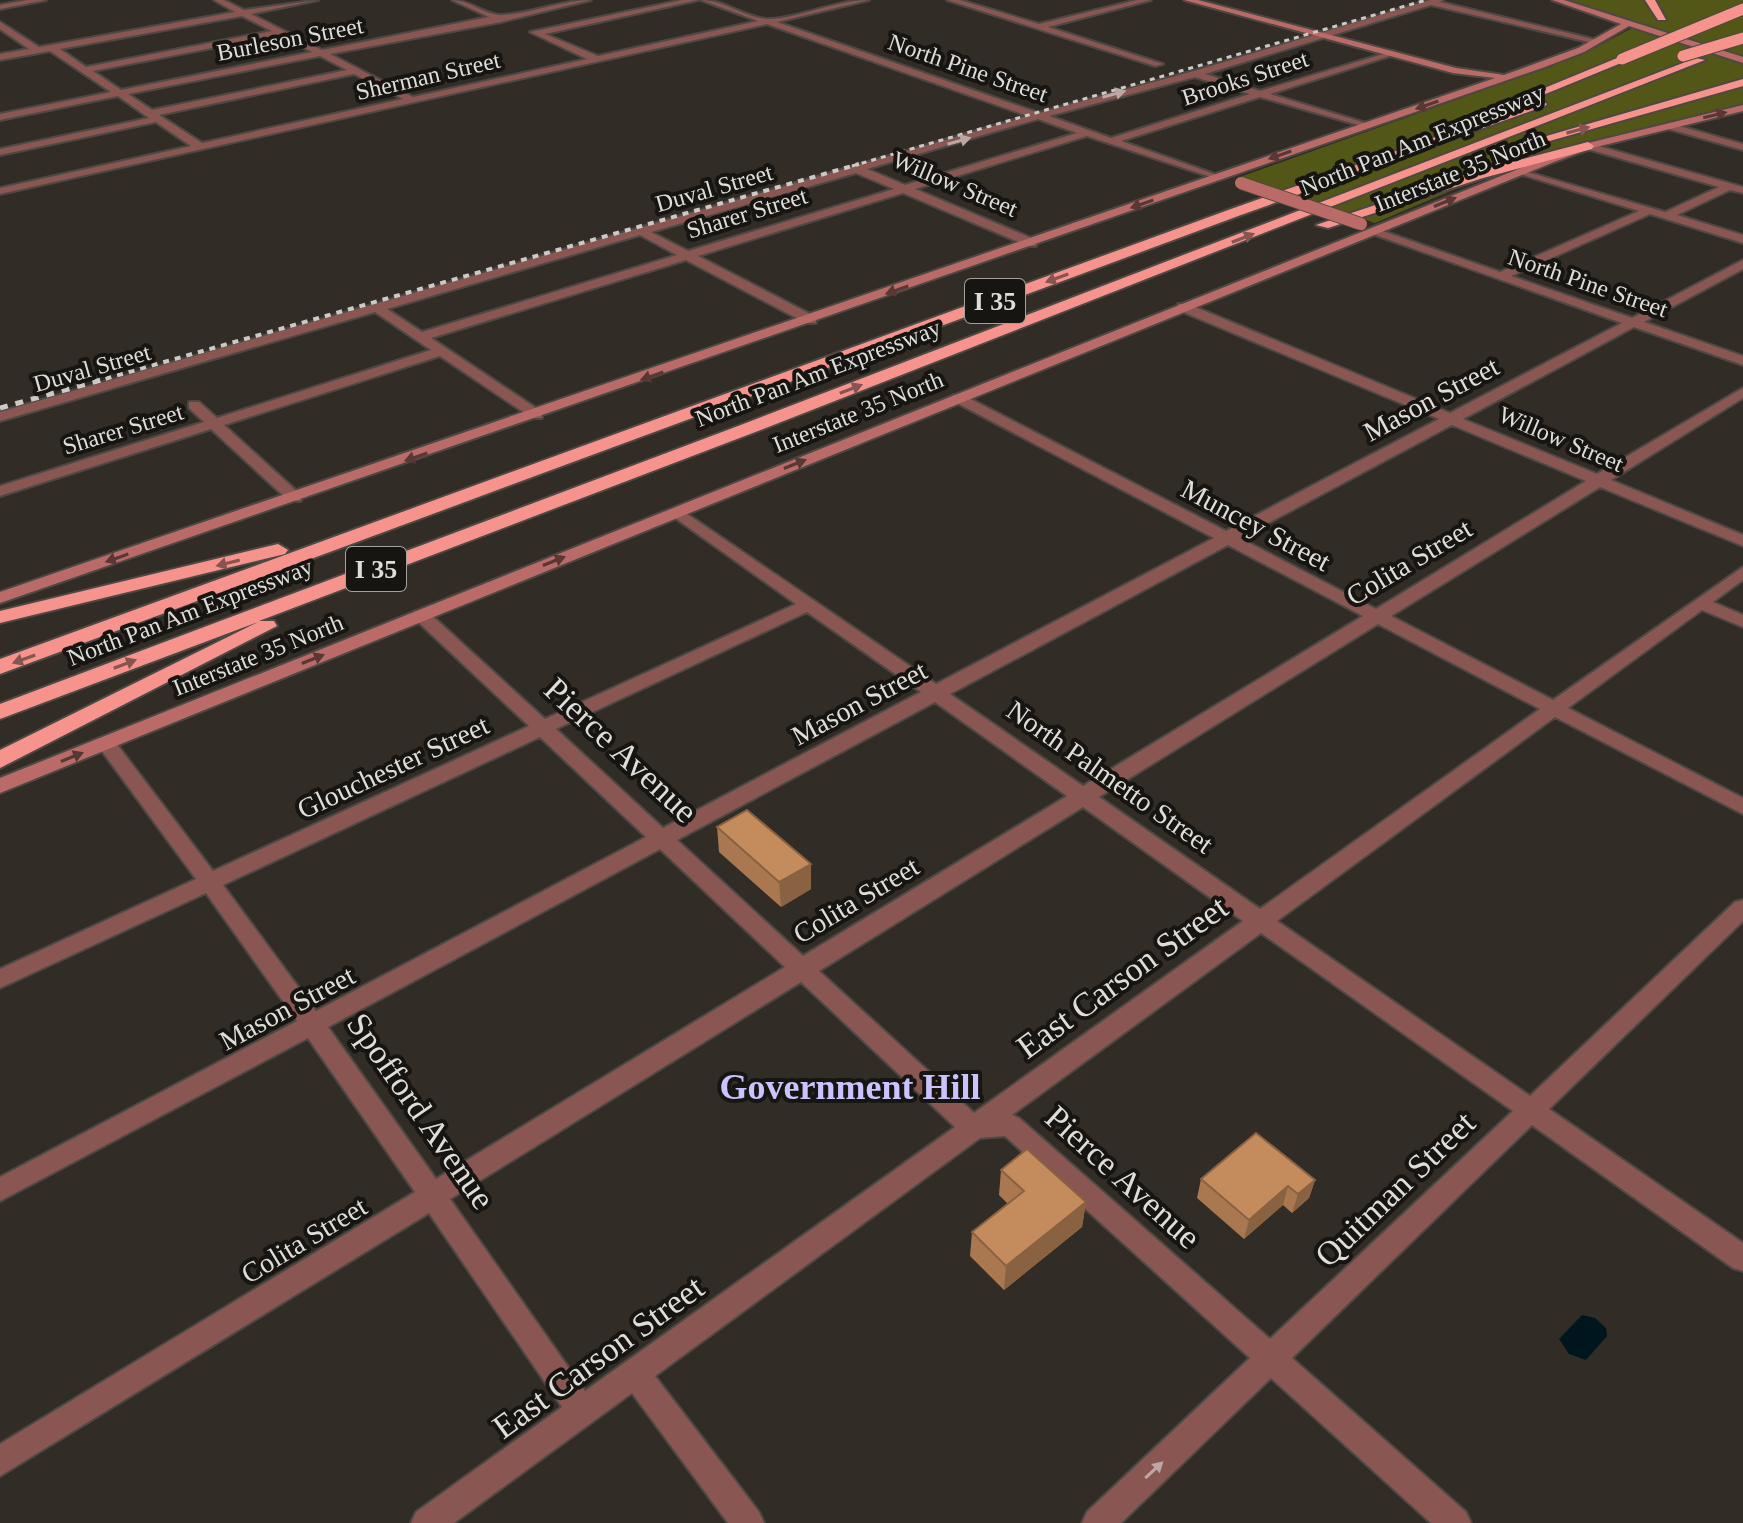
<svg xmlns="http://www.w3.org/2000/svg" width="1743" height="1523" font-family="'Times New Roman',serif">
  <rect width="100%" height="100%" fill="#312c26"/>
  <path fill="#525717" d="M1568,0H1743V106L1584,143L1481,178L1375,223L1240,177L1581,55L1640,24Z"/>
  <path fill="#00161e" d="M1582,1315L1595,1318L1606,1328L1607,1336L1586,1360L1569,1354L1559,1339Z"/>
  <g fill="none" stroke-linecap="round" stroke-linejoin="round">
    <g stroke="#4d4843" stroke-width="4">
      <g id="street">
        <path d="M27,0H46L0,9V5Z"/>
        <path d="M214,0H224L244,10L318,0L251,14L322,50L489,17L452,0C470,0 484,15 501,15C531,14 561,0 591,0L501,22L330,54L413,97L587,59L530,32L682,0H698L545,34L598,56L758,21L701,0C725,0 745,18 768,19C797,19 836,0 869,0L777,22L1039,113L1194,71L1430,0H1443L1440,2L1601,41L1597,44L1431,5L1205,74L1260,91L1393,51V55L1270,94L1369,124V128L1260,97L1121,141L1220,176V180L1087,136L915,189L1036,240V246H1028L903,193L698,256L816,317V323H806L686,260L431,338L542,412V418H532L440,356L224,425L301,495V501H289L211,429L0,496V486L204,422L189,408V402H199L217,418L431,350L375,312L0,421V412L1028,116L767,24L0,194V188L191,146L156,122L0,155V149L149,118L118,96L0,120V114L111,92L50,51L0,60V54L29,49L0,29V22L39,47L235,12ZM242,16L272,31L86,67L60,49ZM279,35L312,52L121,90L93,71ZM320,56L347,70L152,110L128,94ZM354,74L403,99L202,143L159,115ZM1195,77L1250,94L1111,138L1049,116ZM1038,119L1077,133L905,185L867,169ZM856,173L894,189L688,251L651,232ZM640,235L677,255L422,332L387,309Z"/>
        <path d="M947,0H960L1039,24L1137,0H1151L1048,27L1163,64L1155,66Z"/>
        <path d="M1669,123L1743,144V150L1665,128Z"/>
        <path d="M1588,143L1743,187V193L1730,190L1677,215L1743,235V243L1650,214L1511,276L1632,318L1743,260V269L1644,322L1743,356V365L1634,327L1463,419L1597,474L1743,388V398L1611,480L1743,535V546L1600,487L1391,616L1553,700L1743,567V580L1713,602L1743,615V627L1702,610L1568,708L1743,798V814L1555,717L1277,921L1530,1096L1735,902L1743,900V921L1549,1109L1743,1243V1271L1733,1268L1532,1125L1292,1358L1466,1512L1471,1523H1431L1271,1378L1121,1523H1082L1087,1512L1250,1358L1005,1136L980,1138L655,1376L759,1512L764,1523H728L632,1393L454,1523H411L416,1512L562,1407L429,1213L0,1476V1444L415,1192L308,1038L0,1201V1177L297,1021L206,893L0,988V969L196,879L99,747L96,743L99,739H113L213,871L529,726L415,619L412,615L415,611H427L545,719L796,604L671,515L669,512L677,507L936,684L1214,538L953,401V395H963L1226,531L1439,419L1178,310V304H1188L1450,413L1622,323L1367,232L1377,229L1500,272L1639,211L1517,173V169L1665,212L1719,187L1584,148V144ZM1452,425L1586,481L1376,609L1240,538ZM1228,545L1363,616L1083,786L950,694ZM807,612L921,692L663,828L556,729ZM1378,624L1540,709L1260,909L1099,797ZM935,702L1067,796L803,956L677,840ZM540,737L646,837L316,1011L223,885ZM1083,807L1243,921L974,1113L819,971ZM660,849L785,967L436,1179L328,1027ZM1261,933L1513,1111L1270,1339L1019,1118L1012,1115ZM801,982L955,1127L585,1391L450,1199Z"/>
      </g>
    </g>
    <g stroke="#4d4843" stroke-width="4">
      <g id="secondary">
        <path d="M1184,0H1198L1456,68L1504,75L1578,48L1621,24L1552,0H1564L1743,57V63L1629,26L1584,52L1545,67L0,603V592L1495,78L1453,73Z"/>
        <path d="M1743,105V111L1592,148L1554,162L0,793V778L1546,158L1584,144Z"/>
      </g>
    </g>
    <g stroke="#4d4843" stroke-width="4">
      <g id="highway">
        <path d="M1645,0H1655L1666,20H1658Z"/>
        <path d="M1622,56L1626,61L1521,104L1511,102Z"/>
        <path d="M1696,58L1705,60L758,431L259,621H274L277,626L0,768V750L258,622L0,719V704L746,423Z"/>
        <path d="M1743,79V86L1532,146L1522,143Z"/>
        <path d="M1541,100L1547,104L1545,106L1241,215L0,674V659L1231,209Z"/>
        <path d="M1588,142L1594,146L1592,149L1483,178L1328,228L1316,225L1473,172Z"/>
        <path d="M278,544L288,550L285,554L0,623V611Z"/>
      </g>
    </g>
    <use href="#street" fill="#895652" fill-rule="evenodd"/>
    <use href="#secondary" fill="#bb6b67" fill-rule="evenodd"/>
    <use href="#highway" fill="#f7938d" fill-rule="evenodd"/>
    <path stroke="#cccac6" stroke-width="3" stroke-dasharray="5 5" stroke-linecap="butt" d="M852,166L1426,0"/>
    <path stroke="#cccac6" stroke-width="4" stroke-dasharray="6 6" stroke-linecap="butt" d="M94,382L859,164"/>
    <path stroke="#cccac6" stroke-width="5" stroke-dasharray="8 8" stroke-linecap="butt" d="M0,408L101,380"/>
    <g stroke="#4d4843" stroke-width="14" stroke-linecap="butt">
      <path id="secondary-bridge" d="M1241,183L1361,224"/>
    </g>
    <g stroke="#4d4843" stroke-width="13" stroke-linecap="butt">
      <g id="highway-bridge">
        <path d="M1683,56L1743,38"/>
        <path d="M1622,59L1743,9"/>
      </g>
    </g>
    <use href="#secondary-bridge" stroke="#bb6b67" stroke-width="12"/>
    <use href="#highway-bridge" stroke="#f7938d" stroke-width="11"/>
  </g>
  <g fill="#a97850">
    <path d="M717,827L811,889L781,907L719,852Z"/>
    <path d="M1001,1170L1086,1202L1082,1227L1004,1290L970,1256L972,1232L1008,1204L999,1195Z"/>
    <path d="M1201,1179L1315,1180L1309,1198L1292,1213L1283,1205L1244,1239L1197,1198Z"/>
  </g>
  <g fill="#896241">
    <path d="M811,864V889L781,907L779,882Z"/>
    <path d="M1315,1180L1309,1198L1292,1213L1298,1194Z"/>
    <path d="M1288,1186L1283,1205L1244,1239L1249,1220Z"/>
    <path d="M1086,1202L1082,1227L1004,1290L1006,1266Z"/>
  </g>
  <g fill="#c48c5d" stroke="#896241" stroke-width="2">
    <path d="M747,810L811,864L779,882L717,827Z"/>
    <path d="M1256,1133L1315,1180L1298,1194L1288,1186L1249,1220L1201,1179Z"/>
    <path d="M1027,1149L1086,1202L1006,1266L972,1232L1024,1191L1001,1170Z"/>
  </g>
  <defs><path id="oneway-solid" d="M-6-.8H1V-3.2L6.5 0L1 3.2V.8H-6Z" transform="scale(2)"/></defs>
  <g fill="#bda7a3">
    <use href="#oneway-solid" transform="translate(1114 94) rotate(-16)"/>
    <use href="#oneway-solid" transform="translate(959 141) rotate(-16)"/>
    <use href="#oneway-solid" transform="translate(1154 1470) rotate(-43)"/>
  </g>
  <g fill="#593734">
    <use href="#oneway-solid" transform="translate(1427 105) rotate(161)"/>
    <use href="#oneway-solid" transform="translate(1715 115) rotate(-13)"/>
    <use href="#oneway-solid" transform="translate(1280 155) rotate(161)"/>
    <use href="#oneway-solid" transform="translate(1445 202) rotate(-22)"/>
    <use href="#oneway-solid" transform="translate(1142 204) rotate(161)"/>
    <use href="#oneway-solid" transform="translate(897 290) rotate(161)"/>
    <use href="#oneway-solid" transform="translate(652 376) rotate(161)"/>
    <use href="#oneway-solid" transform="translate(416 457) rotate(161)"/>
    <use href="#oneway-solid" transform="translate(795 464) rotate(-22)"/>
    <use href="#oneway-solid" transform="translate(117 558) rotate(161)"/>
    <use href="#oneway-solid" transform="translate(554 561) rotate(-22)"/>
    <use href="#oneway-solid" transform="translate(313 659) rotate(-22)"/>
    <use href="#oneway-solid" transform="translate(72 757) rotate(-22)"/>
  </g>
  <g fill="#875450">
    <use href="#oneway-solid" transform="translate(1578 130) rotate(-15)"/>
    <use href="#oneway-solid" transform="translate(1243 238) rotate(-21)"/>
    <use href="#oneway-solid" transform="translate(1057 278) rotate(160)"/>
    <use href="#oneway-solid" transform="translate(851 389) rotate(-21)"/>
    <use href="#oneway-solid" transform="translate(228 563) rotate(166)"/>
    <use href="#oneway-solid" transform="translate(24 659) rotate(160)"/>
    <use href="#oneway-solid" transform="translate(125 664) rotate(-21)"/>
  </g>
  <g text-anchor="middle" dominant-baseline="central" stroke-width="8" stroke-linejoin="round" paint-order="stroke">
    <g font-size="24" fill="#dfddd9" stroke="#171512">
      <text transform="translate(290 39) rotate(-11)">Burleson Street</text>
      <text transform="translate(968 68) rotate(19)">North Pine Street</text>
      <text transform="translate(428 76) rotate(-13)">Sherman Street</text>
      <text transform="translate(1245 78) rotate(-18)">Brooks Street</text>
      <text transform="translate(1422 140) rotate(-22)">North Pan Am Expressway</text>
      <text transform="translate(1460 171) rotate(-22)">Interstate 35 North</text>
      <text transform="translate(955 184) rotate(23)">Willow Street</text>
      <text transform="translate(714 188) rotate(-16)">Duval Street</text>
      <text transform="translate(747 213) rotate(-17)">Sharer Street</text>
      <text transform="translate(1588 283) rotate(19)">North Pine Street</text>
      <text transform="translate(92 368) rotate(-16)">Duval Street</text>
      <text transform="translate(818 373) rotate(-21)">North Pan Am Expressway</text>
      <text transform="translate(858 412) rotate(-22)">Interstate 35 North</text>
      <text transform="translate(123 429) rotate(-17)">Sharer Street</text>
      <text transform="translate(1561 439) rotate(23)">Willow Street</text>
      <text transform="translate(190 612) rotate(-21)">North Pan Am Expressway</text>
      <text transform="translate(258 655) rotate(-22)">Interstate 35 North</text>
    </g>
    <g fill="#171512" stroke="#a3a19d" stroke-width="2">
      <rect x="965" y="279" width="60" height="44" rx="6"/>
      <rect x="346" y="547" width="60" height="44" rx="6"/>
    </g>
    <g font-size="26" font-weight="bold" fill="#dfddd9">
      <text x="995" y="301">I 35</text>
      <text x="376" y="569">I 35</text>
    </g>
    <g font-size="28" fill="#dfddd9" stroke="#171512">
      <text transform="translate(1431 399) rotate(-28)">Mason Street</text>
      <text transform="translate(1256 525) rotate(28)">Muncey Street</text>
      <text transform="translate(1409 562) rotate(-31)">Colita Street</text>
      <text transform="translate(859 703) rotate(-28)">Mason Street</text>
      <text transform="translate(393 767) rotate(-25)">Glouchester Street</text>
      <text transform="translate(1110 777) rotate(35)">North Palmetto Street</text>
      <text transform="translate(856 900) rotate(-31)">Colita Street</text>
      <text transform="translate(287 1008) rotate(-28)">Mason Street</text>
      <text transform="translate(304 1240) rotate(-31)">Colita Street</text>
    </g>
    <g font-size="34" fill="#dfddd9" stroke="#171512">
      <text transform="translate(621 750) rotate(43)">Pierce Avenue</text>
      <text transform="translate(1122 977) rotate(-36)">East Carson Street</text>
      <text transform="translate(421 1111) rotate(55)">Spofford Avenue</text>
      <text transform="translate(1123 1177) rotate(42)">Pierce Avenue</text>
      <text transform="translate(1395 1189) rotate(-44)">Quitman Street</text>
      <text transform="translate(598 1357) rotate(-36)">East Carson Street</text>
    </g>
    <g font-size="36" font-weight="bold" fill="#cac3fd" stroke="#171512">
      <text x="850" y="1087">Government Hill</text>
    </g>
  </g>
</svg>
